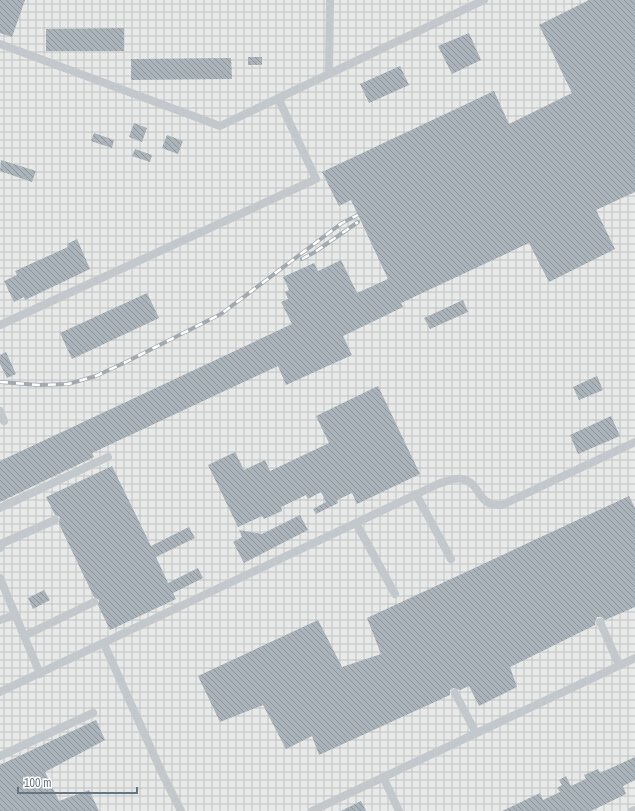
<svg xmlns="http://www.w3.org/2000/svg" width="635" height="811" font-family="'Archivo Narrow',sans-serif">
  <defs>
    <pattern id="industrial-grid" width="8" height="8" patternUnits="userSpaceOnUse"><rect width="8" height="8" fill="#e8e9e9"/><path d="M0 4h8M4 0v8" fill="none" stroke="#c0c1c2"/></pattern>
    <pattern id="building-back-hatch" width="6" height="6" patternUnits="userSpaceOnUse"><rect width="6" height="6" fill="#aab3b9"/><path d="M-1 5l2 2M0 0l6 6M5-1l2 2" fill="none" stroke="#8e969c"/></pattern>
  </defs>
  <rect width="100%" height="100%" fill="#fafaf8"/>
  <rect fill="url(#industrial-grid)" x="0" y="0" width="635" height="811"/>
  <g fill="url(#building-back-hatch)">
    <path d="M0,0H25L12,37L0,33Z"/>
    <path d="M589,0H635V192L596,210L615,249L549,282L529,243L401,303L403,307L343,336L352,355L286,385L278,366L92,453L94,457L0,502V461L292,324L281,302L288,299L285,292L289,290L283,277L314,263L318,271L341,260L357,293L388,279L351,200L339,206L322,172L494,91L509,124L572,93L539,25Z"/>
    <path d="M124,28V51H46V29Z"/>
    <path d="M469,33L481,60L452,74L438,46Z"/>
    <rect x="248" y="57" width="14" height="8"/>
    <path d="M231,58L232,79L131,80V59Z"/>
    <path d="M400,66L409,85L369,103L360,84Z"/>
    <path d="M134,123L147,128L142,142L129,137Z"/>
    <path d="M94,133L114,140L112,148L91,141Z"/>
    <path d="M167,135L183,141L178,154L162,148Z"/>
    <path d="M135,149L152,155L150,162L132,156Z"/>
    <path d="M1,160L36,171L32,182L0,171Z"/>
    <path d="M77,239L90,269L25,300L24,297L14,302L4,281L17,275L15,271L68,247L67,244Z"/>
    <path d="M147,293L159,318L72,359L60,333Z"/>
    <path d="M463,300L468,312L430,329L424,318Z"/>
    <path d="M6,352L16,374L7,378L0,364V355Z"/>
    <path d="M597,376L603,390L579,400L573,387Z"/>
    <path d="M378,386L420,474L357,504L352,493L337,500L338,503L316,514L313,509L326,502L321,492L308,499L306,495L281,507L282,511L264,519L262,516L238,527L208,465L235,452L244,470L265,460L270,471L329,443L316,416Z"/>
    <path d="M611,416L620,436L578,454L570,435Z"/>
    <path d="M112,466L151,546L189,527L195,538L156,557L168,583L198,568L203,578L173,593L176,599L110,630L98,605L99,600L94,597L59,524L60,517L55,515L46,497Z"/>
    <path d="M629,496L635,508V607L605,620L601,617H597L595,621V625L510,667L517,687L479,706L469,686L460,690L453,688L450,690V695L319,755L312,736L286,749L263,705L220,722L198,676L318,620L342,667L381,654L367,618Z"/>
    <path d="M300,515L308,530L244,563L233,542L242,537L239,530L262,534Z"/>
    <path d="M44,590L50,600L33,609L28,598Z"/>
    <path d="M96,720L105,740L45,772L59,801L89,790L99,811H0V765Z"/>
    <path d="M635,757V780L623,786L626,794L591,811H502L540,793L543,800L560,792L557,788L562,785L559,780L566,776L571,786L586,779L584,775L598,769L600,773Z"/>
    <path d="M361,801L366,811H341Z"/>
  </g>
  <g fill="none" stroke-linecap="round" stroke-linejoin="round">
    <g stroke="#c3c8cc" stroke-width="8">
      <path d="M0,44L220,126L484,0"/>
      <path d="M329,74L330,0"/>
      <path d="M0,325L316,179L278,98"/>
      <path d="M0,411L4,421"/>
      <path d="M416,494L451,559"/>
      <path d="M0,508L108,457"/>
      <path d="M356,523L395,594"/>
      <path d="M0,548L3,543L55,520"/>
      <path d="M0,578L40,674"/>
      <path d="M0,620L15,615"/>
      <path d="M600,622L619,665"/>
      <path d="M24,636L94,602"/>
      <path d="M104,644L162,773L181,811"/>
      <path d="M0,692L438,484C445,482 455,477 462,479C483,484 475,506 502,505L635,442"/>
      <path d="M455,693L476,733"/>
      <path d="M0,756L93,713"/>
      <path d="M383,777L399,811"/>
      <path d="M312,811L635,658"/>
      <path d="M632,811L635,810"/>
    </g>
    <g stroke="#a2aab0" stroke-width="4">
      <g id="rail">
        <path d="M302,259L315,252L358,222"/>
        <path d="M0,382L39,385L68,384L96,376L126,362L221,314L342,223L358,215"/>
      </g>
    </g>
    <use href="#rail" stroke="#fff" stroke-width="2.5" stroke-dasharray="8" stroke-linecap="butt"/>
  </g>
  <path d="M18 787v6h119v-6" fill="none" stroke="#657683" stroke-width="2"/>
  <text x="24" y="787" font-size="12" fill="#657683" stroke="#ffffff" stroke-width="3" paint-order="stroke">100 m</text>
</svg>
